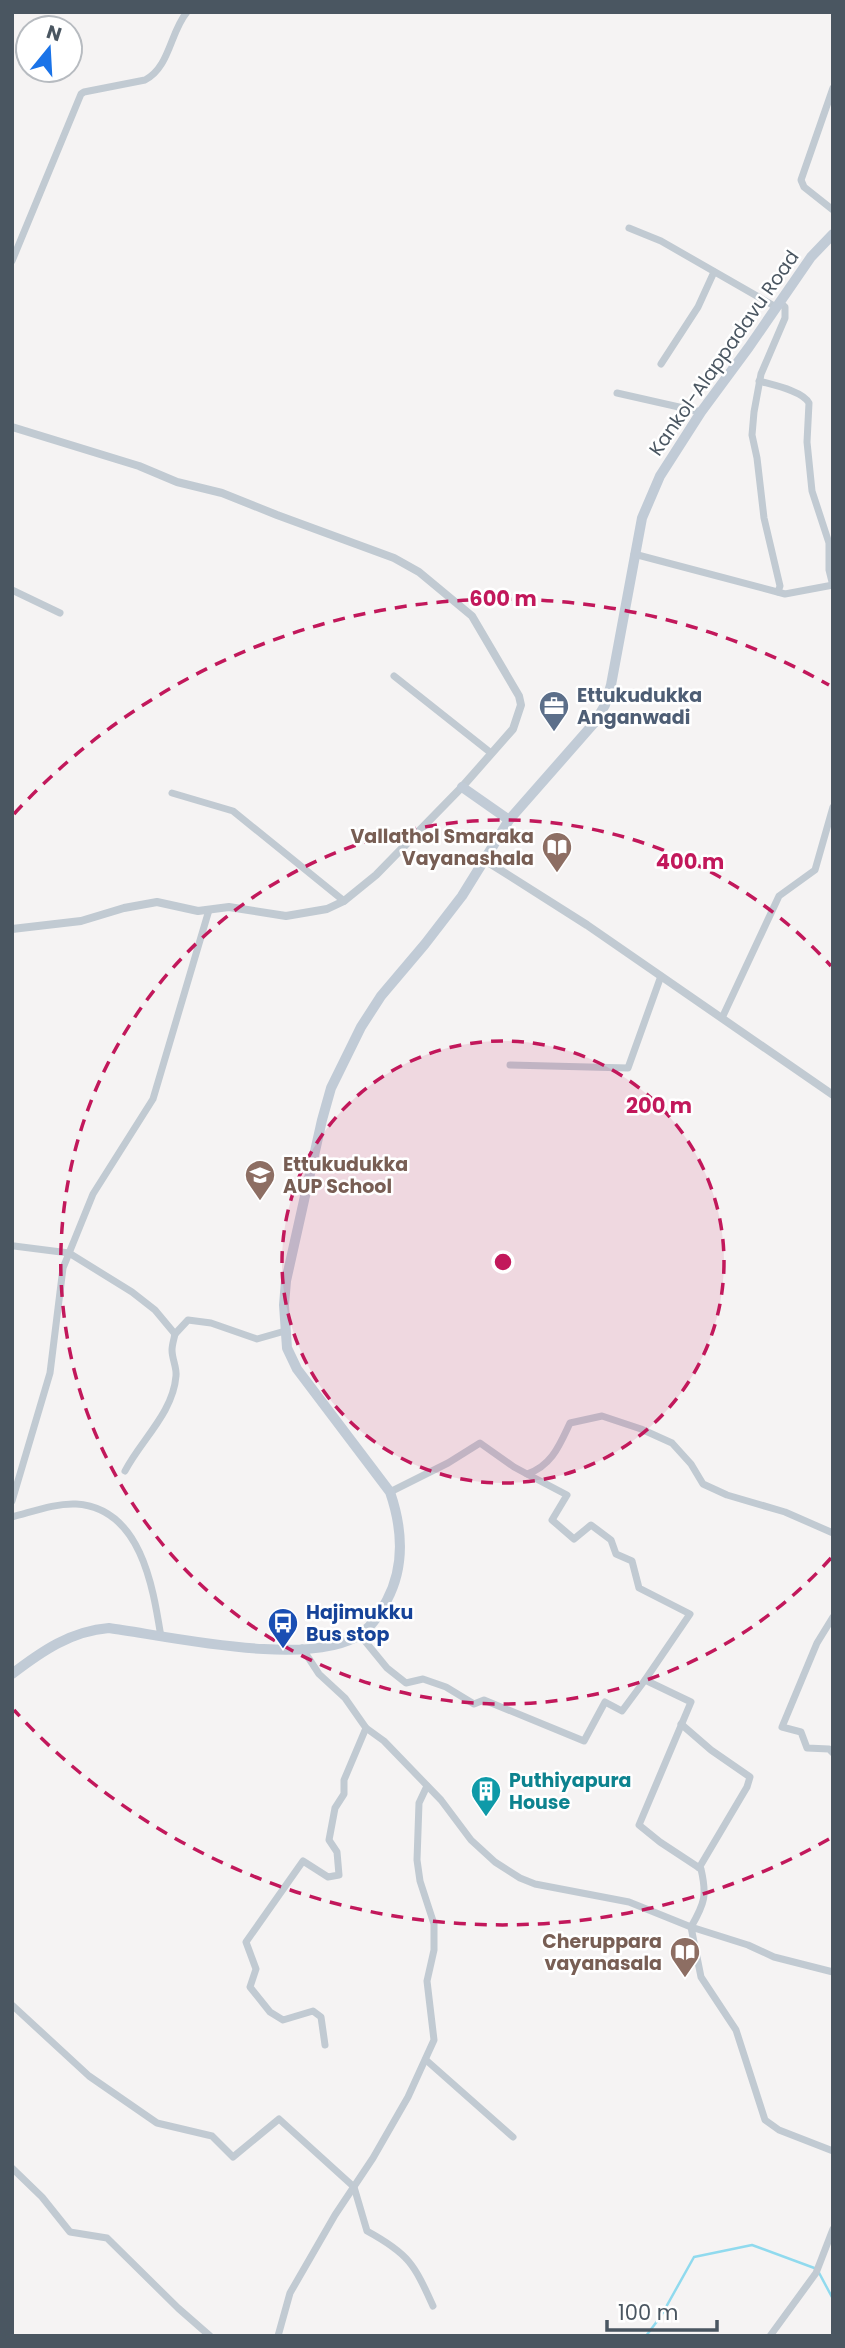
<svg xmlns="http://www.w3.org/2000/svg" width="845" height="2348" font-family="Poppins,sans-serif">
  <rect width="100%" height="100%" fill="#f5f3f3"/>
  <g fill="none" stroke-linecap="round" stroke-linejoin="round">
    <path stroke="#90daee" stroke-width="2.5" d="M646,2336L661,2316L694,2257L752,2245L817,2269L833,2299"/>
    <g stroke="#c1cad2" stroke-width="7">
      <path d="M833,88L801,180L804,187L833,210"/>
      <path d="M629,228L661,241L776,307"/>
      <path d="M12,261L81,94L84,92L145,80C170,67 170,32 187,12"/>
      <path d="M661,364L698,307L714,272"/>
      <path d="M759,381C773,385 803,391 809,403L807,442L812,491L829,543V570L833,586"/>
      <path d="M617,393L701,412"/>
      <path d="M634,554L785,594L833,585"/>
      <path d="M12,590L60,613"/>
      <path d="M778,592L780,586L764,518L757,458L752,435L754,412L761,374L785,318V307L779,302"/>
      <path d="M394,676L491,753"/>
      <path d="M172,793L233,811L344,901"/>
      <path d="M722,1018L779,896L815,870L833,807"/>
      <path d="M510,1065L628,1068L661,976"/>
      <path d="M14,1246L69,1253L132,1292L155,1310L175,1334L188,1320L211,1323L257,1339L285,1331"/>
      <path d="M125,1471C141,1440 173,1413 176,1376C177,1368 172,1359 172,1350C172,1345 174,1339 175,1334"/>
      <path d="M527,1474L567,1495L552,1520L574,1539L591,1525L611,1540L616,1554L632,1561L639,1588L690,1614L645,1680"/>
      <path d="M390,1492L448,1463L480,1443L514,1467L527,1474C552,1466 560,1444 570,1423L602,1416L641,1429L672,1443L691,1464L703,1484L727,1495L785,1512L833,1533"/>
      <path d="M12,1501L50,1373L63,1268L93,1194L153,1099L209,910"/>
      <path d="M12,1517C32,1512 55,1503 76,1504C141,1508 153,1587 161,1637"/>
      <path d="M833,1617L817,1643L782,1727L801,1732L807,1748L829,1749L833,1753"/>
      <path d="M302,1648L319,1674L345,1698L366,1728L384,1741L441,1800L471,1840L495,1862L520,1878L535,1884L629,1902L691,1927C705,1903 707,1895 701,1869L660,1842L639,1825L691,1702L645,1680L622,1711L605,1702L584,1741L484,1700L474,1704L446,1687L423,1679L406,1683L387,1668L360,1635"/>
      <path d="M681,1724L711,1750L750,1777L747,1787L699,1868"/>
      <path d="M833,1972L774,1957L748,1945L691,1927L701,1977L736,2030L765,2120L779,2130L833,2151"/>
      <path d="M12,2005L89,2076L157,2123L212,2136L233,2157L279,2119L354,2187L367,2231C409,2254 414,2264 433,2306"/>
      <path d="M325,2045L321,2017L313,2011L283,2020L270,2012L250,1987L256,1969L246,1942L303,1861L328,1877L339,1875L337,1852L329,1840L335,1808L344,1794V1780L366,1728"/>
      <path d="M426,2060L513,2137"/>
      <path d="M12,2168L42,2197L70,2232L107,2238L178,2308L210,2336"/>
      <path d="M278,2336L290,2293L335,2215L373,2158L408,2097L434,2040L427,1981L434,1950V1924L420,1881L417,1860L419,1803L427,1786"/>
      <path d="M770,2336L816,2273L833,2229"/>
    </g>
    <g stroke="#c1cad2" stroke-width="8">
      <path d="M12,427L139,466L177,482L222,493L277,515L394,558L419,572L472,616L519,696L521,705L513,729L462,787L376,875L344,901L327,909L286,916L229,907L198,911L157,902L124,908L81,921L12,929"/>
      <path d="M483,859L587,925L833,1095"/>
    </g>
    <g stroke="#c1cbd6" stroke-width="10">
      <path d="M462,787L509,820"/>
      <path d="M12,1674C42,1651 71,1631 109,1628C168,1636 311,1669 361,1634C373,1625 380,1613 387,1600C405,1566 402,1527 390,1492L297,1369L287,1348L284,1305L286,1281L322,1120L331,1088L361,1027L381,996L425,944L462,896L509,820L595,722L605,705L611,685L642,518L660,476L701,412L749,347L811,257L833,234"/>
    </g>
  </g>
  <circle cx="503" cy="1262" r="221" fill="#c2185b" fill-opacity=".12"/>
  <g fill="none" stroke="#c2185b" stroke-width="3.5" stroke-dasharray="12 9">
    <circle cx="503" cy="1262" r="221"/>
    <path d="M831 1558A442 442 0 1 1 831 966"/>
    <path d="M829 1839A663 663 0 0 1 14 1710M14 814A663 663 0 0 1 829 685"/>
  </g>
  <defs>
    <g id="office-pin" transform="scale(1.575)"><path d="M0 17L-7.5 6A9.5 9.5 0 1 1 7.5 6Z" fill="#5c6f8a" stroke="#fff"/><path d="M-6-3h4V-5.5h4V-3h4V5H-6ZM-1-4.5V-3h2v-1.5ZM-6 0V1H6V0Z" fill="#fff"/></g>
    <g id="library-pin" transform="scale(1.575)"><path d="M0 17L-7.5 6A9.5 9.5 0 1 1 7.5 6Z" fill="#8d6e63" stroke="#fff"/><path d="M-6-4Q-3-5.5-.7-3.5V5Q-3 3-6 4ZM6-4Q3-5.5 .7-3.5V5Q3 3 6 4Z" fill="#fff"/></g>
    <g id="school-pin" transform="scale(1.575)"><path d="M0 17L-7.5 6A9.5 9.5 0 1 1 7.5 6Z" fill="#8d6e63" stroke="#fff"/><path d="M0-5L7-2L0 1L-7-2ZM-4 1L0 2.5L4 1V4Q0 6-4 4Z" fill="#fff"/></g>
    <g id="bus-pin" transform="scale(1.575)"><path d="M0 17L-7.5 6A9.5 9.5 0 1 1 7.5 6Z" fill="#1a4fb4" stroke="#fff"/><path d="M-5-6H5V4H4V6H2V4H-2V6H-4V4H-5ZM-3.5-4V0h7V-4ZM-3.5 1.2v1.5H-2V1.2ZM2 1.2v1.5H3.5V1.2Z" fill="#fff"/></g>
    <g id="building-pin" transform="scale(1.575)"><path d="M0 17L-7.5 6A9.5 9.5 0 1 1 7.5 6Z" fill="#0f9aa8" stroke="#fff"/><path d="M-4-6H4V6H1V3H-1V6H-4ZM-2.5-4.3h1.7v1.8h-1.7ZM.8-4.3h1.7v1.8H.8ZM-2.5-1h1.7V.8h-1.7ZM.8-1h1.7V.8H.8Z" fill="#fff"/></g>
  </defs>
  <g fill-rule="evenodd">
    <use href="#office-pin" x="554" y="706"/>
    <use href="#library-pin" x="557" y="847"/>
    <use href="#school-pin" x="260" y="1175"/>
    <use href="#bus-pin" x="283" y="1623"/>
    <use href="#building-pin" x="486" y="1791"/>
    <use href="#library-pin" x="685" y="1952"/>
  </g>
  <g text-anchor="middle" dominant-baseline="central" stroke-width="5" stroke-linejoin="round" paint-order="stroke">
    <g font-size="19" fill="#4a5661" stroke="#fff">
      <text transform="translate(724 353) rotate(-55)">Kankol-Alappadavu Road</text>
    </g>
    <g font-size="19" font-weight="bold" fill="#4e5e75" stroke="#fff" text-anchor="start">
      <text x="577" y="695">Ettukudukka<tspan x="577" dy="22">Anganwadi</tspan></text>
    </g>
    <g font-size="19" font-weight="bold" fill="#785e54" stroke="#fff" text-anchor="end">
      <text x="534" y="836">Vallathol Smaraka<tspan x="534" dy="22">Vayanashala</tspan></text>
      <text x="283" y="1164" text-anchor="start">Ettukudukka<tspan x="283" dy="22">AUP School</tspan></text>
      <text x="662" y="1941">Cheruppara<tspan x="662" dy="22">vayanasala</tspan></text>
    </g>
    <g font-size="19" font-weight="bold" fill="#164399" stroke="#fff" text-anchor="start">
      <text x="306" y="1612">Hajimukku<tspan x="306" dy="22">Bus stop</tspan></text>
    </g>
    <g font-size="19" font-weight="bold" fill="#0d838f" stroke="#fff" text-anchor="start">
      <text x="509" y="1780">Puthiyapura<tspan x="509" dy="22">House</tspan></text>
    </g>
  </g>
  <circle cx="503" cy="1262" r="10" fill="#c2185b" stroke="#fff" stroke-width="3.5"/>
  <g font-size="21" text-anchor="middle" font-weight="bold" fill="#c2185b" stroke="#fff" stroke-width="5" stroke-linejoin="round" paint-order="stroke">
    <text x="503" y="606">600 m</text>
    <text x="690" y="869">400 m</text>
    <text x="659" y="1113">200 m</text>
  </g>
  <rect width="845" height="2348" fill="none" stroke="#4a5661" stroke-width="28"/>
  <g transform="translate(49 49) rotate(18)"><circle r="33" fill="#ffffff" stroke="#b7bbc0" stroke-width="2"/>
  <path d="M0-5L12 26L0 18L-12 26Z" fill="#1a73e8"/>
  <text y="-10" font-size="19" font-weight="bold" text-anchor="middle" fill="#4a5661">N</text>
  </g>
  <path d="M607 2320v10h110v-10" fill="none" stroke="#4a5661" stroke-width="3.5"/>
  <text x="618" y="2320" font-size="21" fill="#4a5661" stroke="#ffffff" stroke-width="5" paint-order="stroke">100 m</text>
</svg>
